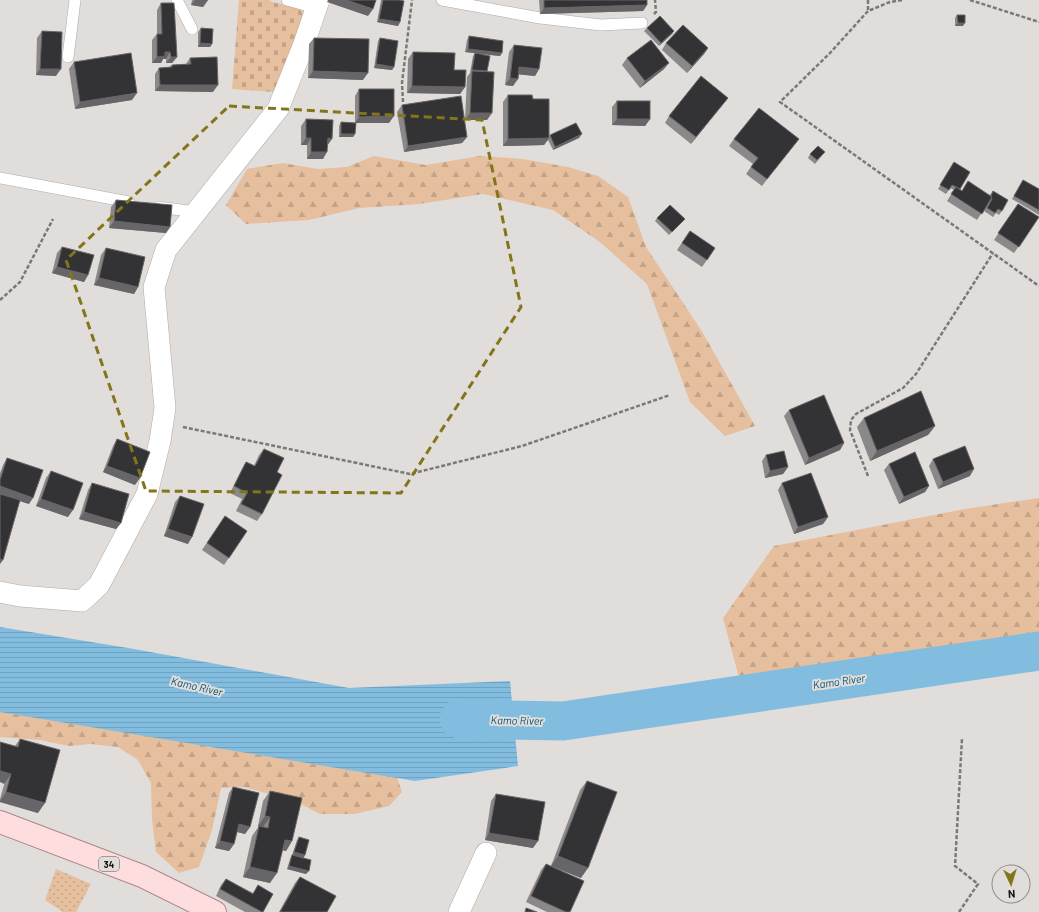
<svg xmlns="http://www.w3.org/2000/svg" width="1039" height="912" font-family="Barlow,sans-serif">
  <defs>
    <pattern id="grass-dots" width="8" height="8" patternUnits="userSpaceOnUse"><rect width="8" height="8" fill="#e5bf9e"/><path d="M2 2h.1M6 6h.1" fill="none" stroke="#c4a387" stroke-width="1.8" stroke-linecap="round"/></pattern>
    <pattern id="forest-firs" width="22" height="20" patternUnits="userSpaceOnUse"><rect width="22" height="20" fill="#e5bf9e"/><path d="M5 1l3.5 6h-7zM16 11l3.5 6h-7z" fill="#c4a387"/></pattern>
    <pattern id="cemetery-stones" width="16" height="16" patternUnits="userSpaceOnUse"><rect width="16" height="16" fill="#e5bf9e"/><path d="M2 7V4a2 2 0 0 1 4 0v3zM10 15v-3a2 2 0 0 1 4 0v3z" fill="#c4a387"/></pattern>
    <pattern id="water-rules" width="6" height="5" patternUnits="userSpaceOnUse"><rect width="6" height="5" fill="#82bde0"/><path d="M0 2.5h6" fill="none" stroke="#6fa2bf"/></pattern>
  </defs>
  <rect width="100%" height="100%" fill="#e1dddb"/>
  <path fill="url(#grass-dots)" d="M56,869L91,884L76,912H63L45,900Z"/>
  <g fill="url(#forest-firs)">
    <path d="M374,156L426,165L480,156L523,159L568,167L598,176L628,197L646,247L703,333L755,426L725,436L690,402L647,284L600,242L553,210L483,194L419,204L359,208L309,220L246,224L226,205L247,169L283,163L318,169L347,167Z"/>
    <path d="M1039,498V641L979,647L740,681L723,618L774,546L965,509Z"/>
    <path d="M0,698L386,746L402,792L389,806L354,814H320L297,802L244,787L221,788L212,830L199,867L179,873L156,852L152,819L151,783L138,760L118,747L91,744L69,746L40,740L0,737Z"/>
  </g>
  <path fill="url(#cemetery-stones)" d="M239,0H269L272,2L299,8L304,15L285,78L274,92L232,89Z"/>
  <path fill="url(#water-rules)" d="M0,627L134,649L349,688L510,681L518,766L415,781L0,712Z"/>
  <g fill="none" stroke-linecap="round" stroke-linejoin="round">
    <path stroke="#82bde0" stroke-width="39" d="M459,719L563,721L1039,651"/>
    <g stroke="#adaaa7" stroke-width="12">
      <g id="service">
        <path d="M177,0L192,29"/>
        <path d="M287,0L316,8"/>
        <path d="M442,0L540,18L601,25L642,23"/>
        <path d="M68,57L75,0"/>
        <path d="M0,178L129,202"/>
        <path d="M158,207L196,212"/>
      </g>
    </g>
    <g stroke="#adaaa7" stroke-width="22">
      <g id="minor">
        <path d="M0,592L20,596L82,601L99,585L147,494L160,441L165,408L154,287L166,250L278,109L304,44L319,0"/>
        <path d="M459,912L486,853"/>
      </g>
    </g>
    <g stroke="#ac8889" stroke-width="24">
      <path id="primary" d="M0,822L142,876L215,912"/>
    </g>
    <g stroke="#7b7977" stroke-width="2.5" stroke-dasharray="4 2" stroke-linecap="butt">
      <path d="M868,0V11"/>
      <path d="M902,0L890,2L868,11L830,53L780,102L1039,286"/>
      <path d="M970,0L1039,22"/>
      <path d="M654,14L656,12L655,0"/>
      <path d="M403,102L402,83L412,0"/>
      <path d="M0,300L20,282L53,219"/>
      <path d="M183,427L410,474L522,446L670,395"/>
      <path d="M868,476L850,430L851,420L856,414L903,388L916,374L993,253"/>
      <path d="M959,912L978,884L955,866L962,738"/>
    </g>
    <use href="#service" stroke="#fff" stroke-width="11"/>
    <use href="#minor" stroke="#fff" stroke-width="21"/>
    <use href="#primary" stroke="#feddde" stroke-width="22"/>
  </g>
  <g fill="#8a8888">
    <path d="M192,0H208L203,7L191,5Z"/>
    <path d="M381,0H399L400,22L398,26L377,22Z"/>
    <path d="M539,0H647V5L643,11L540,14Z"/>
    <path d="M161,3L177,57L172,63H166V59H163L161,63H152V40L157,34V10Z"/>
    <path d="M957,15L963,26H955V18Z"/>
    <path d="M201,28L212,44L210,47H198V32Z"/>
    <path d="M647,28L674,31L672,34L659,46L644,31Z"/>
    <path d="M42,31L56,76L36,75L37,38Z"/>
    <path d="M469,36L502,53L500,56L480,54L487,71V120H465L467,77L470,73L473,56L475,53L465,52L467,40Z"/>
    <path d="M314,38L363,80L308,78L309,44Z"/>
    <path d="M380,38L394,67L392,70L374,68L378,41Z"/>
    <path d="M666,43L708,48L704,54L687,73L662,50Z"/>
    <path d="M514,45L539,69L535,76L518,74L513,86L505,85L509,52Z"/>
    <path d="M413,52L454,70L465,87L460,94L407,93L408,59Z"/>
    <path d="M190,58L213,92L155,91V74L159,68L169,67L172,65L186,64Z"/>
    <path d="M627,58L664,69L640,88L622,65Z"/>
    <path d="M74,62L132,100L75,109L69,69Z"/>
    <path d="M359,89L389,123H356L355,134L353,137H339V126L341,122L355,123V96Z"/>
    <path d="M508,95L549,137L550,135L579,138L553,150L548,140L544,145L503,146V102Z"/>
    <path d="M728,98L691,144L665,123L669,116Z"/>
    <path d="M617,101L650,119L645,126L612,125V107Z"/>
    <path d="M402,105L467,137L462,143L404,152L397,112Z"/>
    <path d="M306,119L328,146L323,159H307V145H301V126Z"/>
    <path d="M734,139L794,145L762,186L746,174L753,164L729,146Z"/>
    <path d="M825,152L815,164L808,158L810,154Z"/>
    <path d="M952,166L960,189L962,191L990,195L993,191L1002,211L999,215L996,213L993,217L984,211L990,202H989L977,220L947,201L954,190L950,188L946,194L938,189Z"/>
    <path d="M1023,180L1039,189V215L1012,199Z"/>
    <path d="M116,200L166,233L109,228L111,207Z"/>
    <path d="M1018,204L1039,217L1014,253L994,240Z"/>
    <path d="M657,218L685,219L669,235L655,221Z"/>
    <path d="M690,231L715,248L702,267L677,250Z"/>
    <path d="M62,247L88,275L84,282L52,273L57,253Z"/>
    <path d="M106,248L138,287L134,294L94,285L101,255Z"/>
    <path d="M789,410L844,443L840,450L805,465L784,416Z"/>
    <path d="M864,418L935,426L928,435L870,461L857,427Z"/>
    <path d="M117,439L135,485L103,472L113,446Z"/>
    <path d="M264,449L277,472L262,514L257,521L236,511L242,499L230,493L242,469L246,462L254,466L259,455Z"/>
    <path d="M766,455L788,467L783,474L765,478L762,461Z"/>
    <path d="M7,458L29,504L20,501L0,564V473L3,465Z"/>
    <path d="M933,459L970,476L938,489L929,466Z"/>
    <path d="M889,464L929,486L925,492L899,504L884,470Z"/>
    <path d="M51,471L68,517L36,506L46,478Z"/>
    <path d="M92,483L121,523L116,529L79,519L88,490Z"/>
    <path d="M782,483L828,517L823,524L794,534L778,490Z"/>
    <path d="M180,496L188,544L164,536L175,502Z"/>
    <path d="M225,516L247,531L224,565L202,550Z"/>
    <path d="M20,739L38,813L0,802V799L15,746Z"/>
    <path d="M587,781L581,878L551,866L580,790Z"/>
    <path d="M233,787L250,827L245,834L237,832L234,844L229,851L215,848L229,793Z"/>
    <path d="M270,791L292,841L286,851L282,850L270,883L243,877L252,836L259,826L263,827L258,826L263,801Z"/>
    <path d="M496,794L533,848L485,840L491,801Z"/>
    <path d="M299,837L305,855L303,858L306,874L287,869L290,859L292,855L297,840Z"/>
    <path d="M546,864L570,912H547L526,902L541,870Z"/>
    <path d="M300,877L327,912H279L295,883Z"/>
    <path d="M226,879L253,893L258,885L263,912H245L216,896L221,885Z"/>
  </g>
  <g fill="#676567">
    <path d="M195,0H208L203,7L191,5Z"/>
    <path d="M328,0H346L373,9L368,16L327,2Z"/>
    <path d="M647,5L643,11L540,14L544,8Z"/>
    <path d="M379,19L400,22L398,26L377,22Z"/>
    <path d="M958,23H965L963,26H955Z"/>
    <path d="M674,31L672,34L659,46L661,43Z"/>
    <path d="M200,43L212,44L210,47H198Z"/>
    <path d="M708,48L704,54L687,73L692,66Z"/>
    <path d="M468,49L502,53L500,56L465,52Z"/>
    <path d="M165,52H170L166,59H163L161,63H152L157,57Z"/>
    <path d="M171,57H177L172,63H166Z"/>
    <path d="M669,63L664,69L640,88L645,81Z"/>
    <path d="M376,64L394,67L392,70L374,68Z"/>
    <path d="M519,67L539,69L535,76L514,74Z"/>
    <path d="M40,69H61L56,76L36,75Z"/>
    <path d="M313,71L368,73L363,80L308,78Z"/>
    <path d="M510,78L518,79L513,86L505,85Z"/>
    <path d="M160,85H218L213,92L155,91Z"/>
    <path d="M412,86L465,87L460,94L407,93Z"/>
    <path d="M137,93L132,100L75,109L80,102Z"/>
    <path d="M728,98L723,104L691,144L696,137Z"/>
    <path d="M470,113H492L487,120H465Z"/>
    <path d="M394,116L389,123H355L359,117Z"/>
    <path d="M617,119H650L645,126L612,125Z"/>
    <path d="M341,134H355L353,137H339Z"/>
    <path d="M582,134L579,138L553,150L555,147Z"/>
    <path d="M467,137L462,143L404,152L408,146Z"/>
    <path d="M306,138H311L307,145H301Z"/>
    <path d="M328,138L332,139L327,146Z"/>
    <path d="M549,138L544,145L503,146L508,139Z"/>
    <path d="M311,152H327L323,159H307Z"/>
    <path d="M114,221L170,227L166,233L109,228Z"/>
    <path d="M57,267L88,275L84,282L52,273Z"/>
    <path d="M99,278L138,287L134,294L94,285Z"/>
    <path d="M935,426L928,435L870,461L877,451Z"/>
    <path d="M844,443L840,450L805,465L809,458Z"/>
    <path d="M107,466L140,478L135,485L103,472Z"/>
    <path d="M788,467L783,474L765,478L770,471Z"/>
    <path d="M974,469L970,476L938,489L943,482Z"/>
    <path d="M0,486L33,498L29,504L0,495Z"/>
    <path d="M929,486L925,492L899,504L904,497Z"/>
    <path d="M41,499L73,510L68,517L36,506Z"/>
    <path d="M84,512L121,523L116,529L79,519Z"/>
    <path d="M828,517L823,524L794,534L798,527Z"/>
    <path d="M168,529L192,537L188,544L164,536Z"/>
    <path d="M0,559L3,560L0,564Z"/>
    <path d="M0,771L11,774L4,784L0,782Z"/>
    <path d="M6,792L45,803L38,813L0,802V801Z"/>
    <path d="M265,816L270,817L263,827L258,826Z"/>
    <path d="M239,824L250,827L245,834L234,831Z"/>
    <path d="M489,833L538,841L533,848L485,840Z"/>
    <path d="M285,840L292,841L286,851L278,849Z"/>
    <path d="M220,841L234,844L229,851L215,848Z"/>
    <path d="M294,852L305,855L303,859L292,856Z"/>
    <path d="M558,856L588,868L581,878L551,866Z"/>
    <path d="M289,866L309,871L306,874L287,869Z"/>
    <path d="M250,867L277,873L270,883L243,877Z"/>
  </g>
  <g fill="#333235" stroke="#676567">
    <path d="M346,0H376L373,9Z"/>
    <path d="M383,0H399L404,1L400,22L379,19Z"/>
    <path d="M544,0H647V5L544,8Z"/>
    <path d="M161,3H174L177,57H171L170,52H165V56L157,57V34H162Z"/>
    <path d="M957,15H965V23H958Z"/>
    <path d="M660,16L674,31L661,43L647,28Z"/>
    <path d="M683,25L708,48L692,66L666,43Z"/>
    <path d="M201,28L213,29L212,44L200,43Z"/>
    <path d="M42,31L62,32L61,69H40Z"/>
    <path d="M469,36L503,41L502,53L468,49Z"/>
    <path d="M314,38L369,39L368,73L313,71Z"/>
    <path d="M380,38L398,41L394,67L376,64Z"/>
    <path d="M651,40L669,63L645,81L627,58Z"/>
    <path d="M514,45L542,48L539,69L519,67L518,79L510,78Z"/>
    <path d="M413,52L455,53L454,70H466L465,87L412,86Z"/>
    <path d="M131,53L137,93L80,102L74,62Z"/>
    <path d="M475,53L490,56L487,71L472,70Z"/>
    <path d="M217,57L218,85H160L159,68L172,67V65L191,64L190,58Z"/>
    <path d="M472,71L494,72L492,113H470Z"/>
    <path d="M701,76L728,98L696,137L669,116Z"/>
    <path d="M359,89H394V116L359,117Z"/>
    <path d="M508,95H532L533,99H549V138L508,139Z"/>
    <path d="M461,96L467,137L408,146L402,105Z"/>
    <rect x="617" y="101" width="33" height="18"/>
    <path d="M759,108L799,139L767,179L751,167L758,158L734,139Z"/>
    <path d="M306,119L333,120L332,139L328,138L327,152H311V138H306Z"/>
    <path d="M341,122L356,123L355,134H341Z"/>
    <path d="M576,123L582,134L555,147L550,135Z"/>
    <path d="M818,146L825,152L817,160L810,154Z"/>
    <path d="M954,162L970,172L960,189L952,185L949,190L940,185Z"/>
    <path d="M1023,180L1039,189V210L1014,196Z"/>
    <path d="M968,181L992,197L982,214L951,194L956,187L962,191Z"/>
    <path d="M993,191L1008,200L1002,211L998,209L995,213L987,208L992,199H991L992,197L991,196Z"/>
    <path d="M116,200L172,205L170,227L114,221Z"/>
    <path d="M1018,204L1039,217L1019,247L998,233Z"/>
    <path d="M670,205L685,219L672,232L657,218Z"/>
    <path d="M690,231L715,248L707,260L682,243Z"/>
    <path d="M62,247L94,255L88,275L57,267Z"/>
    <path d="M106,248L145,257L138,287L99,278Z"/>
    <path d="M921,391L935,426L877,451L864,418Z"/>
    <path d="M824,395L844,443L809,458L789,410Z"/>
    <path d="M117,439L150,452L140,478L107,466Z"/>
    <path d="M965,446L974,469L943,482L933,459Z"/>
    <path d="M264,449L284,458L277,472L282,475L262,514L241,504L247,493L234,486L246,462L255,466Z"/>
    <path d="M784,451L788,467L770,471L766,455Z"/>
    <path d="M915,452L929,486L904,497L889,464Z"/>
    <path d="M7,458L43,470L33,498L0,486V480Z"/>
    <path d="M51,471L83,483L73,510L41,499Z"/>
    <path d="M811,473L828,517L798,527L782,483Z"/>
    <path d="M92,483L129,494L121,523L84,512Z"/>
    <path d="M0,494L20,500L3,560L0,559Z"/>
    <path d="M180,496L204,504L192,537L168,529Z"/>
    <path d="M225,516L247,531L229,558L207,543Z"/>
    <path d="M20,739L60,750L45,803L6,792L11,774L0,771V742L18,747Z"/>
    <path d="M587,781L617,792L588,868L558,856Z"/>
    <path d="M233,787L259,793L250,827L239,824L234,844L220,841Z"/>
    <path d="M270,791L302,798L292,841L285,840L277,873L250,867L259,826L268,828L270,817L265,816Z"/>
    <path d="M496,794L545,802L538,841L489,833Z"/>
    <path d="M299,837L309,840L305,855L294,852Z"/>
    <path d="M292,855L311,860L309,871L289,866Z"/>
    <path d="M546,864L584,881L570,912H566L531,896Z"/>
    <path d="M300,877L336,896L327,912H280Z"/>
    <path d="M226,879L253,894L258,885L273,894L263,912H262L220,889Z"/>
    <path d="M526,908L537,912H525Z"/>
  </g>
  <path fill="none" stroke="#83761a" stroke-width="3" stroke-dasharray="8 5" stroke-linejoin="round" d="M229,106L482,120L521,307L401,493L146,491L66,260Z"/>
  <g text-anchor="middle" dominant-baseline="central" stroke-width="4" stroke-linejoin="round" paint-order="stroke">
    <rect fill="#e1dddb" stroke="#52504f" stroke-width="1" x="99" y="857" width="20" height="14" rx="3"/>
    <g font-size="9" font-weight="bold" fill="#151413">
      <text x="109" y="864">34</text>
    </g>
    <g font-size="11" font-style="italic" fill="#065476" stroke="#e1dddb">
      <text transform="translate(839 681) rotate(-8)">Kamo River</text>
      <text transform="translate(197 686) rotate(13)">Kamo River</text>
      <text transform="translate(517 720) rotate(1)">Kamo River</text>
    </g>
  </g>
  <g transform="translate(1011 884) rotate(176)"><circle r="19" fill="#e1dddb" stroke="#8f8d8b"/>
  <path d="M0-3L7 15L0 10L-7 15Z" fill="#83761a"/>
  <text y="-6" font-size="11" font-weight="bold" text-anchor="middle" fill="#151413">N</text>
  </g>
</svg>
